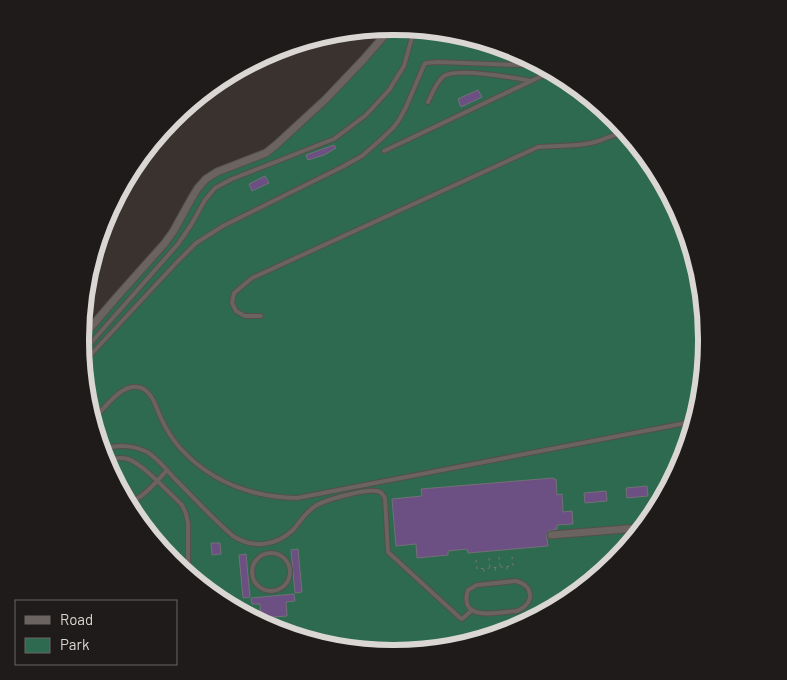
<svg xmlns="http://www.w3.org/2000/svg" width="787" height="680" font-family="Barlow,sans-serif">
  <rect width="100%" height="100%" fill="#39322f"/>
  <path fill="#2e6a50" d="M395,27L514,50L616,118L683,220L707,340L683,460L615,562L513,630L394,654L273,630L171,562L104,460L81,344L164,248L200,190L213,178L225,171L270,154L345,85Z"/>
  <g fill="#6c4f83" stroke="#747077">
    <path d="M478,90L482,97L461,107L458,99Z"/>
    <path d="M334,145L336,148L324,155L308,160L306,155Z"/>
    <path d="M265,176L269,183L252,191L249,184Z"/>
    <path d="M553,478V479H556L557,495L562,494L563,512L572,511L573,524L557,525V529L548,531L546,535L547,539L548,546L468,553L467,549L448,551V555L417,558L416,544L396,546L392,499L422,496L421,489Z"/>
    <path d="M647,486L648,496L627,498L626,488Z"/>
    <path d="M606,491L607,501L585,503L584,493Z"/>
    <path d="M211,543H220L221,554L212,555Z"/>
    <path d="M298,549L302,592L295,593L291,550Z"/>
    <path d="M246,554L250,597L243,598L239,555Z"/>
    <path d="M294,594L295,601L286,602L287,616L261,618L260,604H252L251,598Z"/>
  </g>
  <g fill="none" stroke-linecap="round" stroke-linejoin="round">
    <g stroke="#544f4c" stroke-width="6">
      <g id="lane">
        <path d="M428,102C432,94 436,82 444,76C458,67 515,78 532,81"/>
        <path d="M384,151L548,73"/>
        <path d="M261,316H245L236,311L232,303L234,293L252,278L538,147C556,145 573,147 591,143C603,141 614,133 626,133"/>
        <path d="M82,353L178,244L191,225L205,200L215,188L232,179L334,139L366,115L389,90L404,66L414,30"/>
        <path d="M84,362L177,262L196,243L223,226L342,167L362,156L378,142L393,128L399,120L406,107L424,65L426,63L439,62L520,65L534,64"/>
        <path d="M95,418C105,407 121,385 137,387C142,387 147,391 150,395C154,400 157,409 160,416C165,427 172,439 180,448C211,482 252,497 297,498L691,422"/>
        <path d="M102,450C116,444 133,445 147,452C157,458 167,470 175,479C194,498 212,518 233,536C253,549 276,546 293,530C300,522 305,513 314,507C323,500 370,487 380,492C383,494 383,495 385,498L388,552L459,617L462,619L471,611"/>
        <path d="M104,461C112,458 120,457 128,459C143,464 169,493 182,505L186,514L188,523V573"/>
        <path d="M120,485C129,487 133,493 131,502"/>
        <path d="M132,501C144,497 158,480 167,470"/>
        <path d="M137,509L156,535L162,548"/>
        <circle cx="271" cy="572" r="19"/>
        <path d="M516,581C535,586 534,604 517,611C499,612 458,623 468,590L477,585Z"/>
      </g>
    </g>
    <g stroke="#544f4c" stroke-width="9">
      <g id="street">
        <path d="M80,340L116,298L165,243L173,232L193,196L198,188L206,179L217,172L266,153L276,145L326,99L364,59L392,27"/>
        <path d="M551,535L638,528"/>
      </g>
    </g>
    <g stroke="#7b7673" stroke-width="1" stroke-dasharray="2.5 4" stroke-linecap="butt">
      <path d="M499,557L500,566"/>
      <path d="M489,558L490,567"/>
      <path d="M476,560L477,569L513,566L512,556"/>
      <path d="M507,567V572"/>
      <path d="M495,568L496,573"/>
      <path d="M484,569V574"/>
    </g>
    <use href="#lane" stroke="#6a635f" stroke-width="4"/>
    <use href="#street" stroke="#6a635f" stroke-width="7"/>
  </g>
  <path d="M0 0H787V680H0ZM393 35H394A304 304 0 0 1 698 339V341A304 304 0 0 1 394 645H393A304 304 0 0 1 89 341V339A304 304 0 0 1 393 35Z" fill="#1e1b1a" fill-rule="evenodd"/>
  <path fill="none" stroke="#dad6d4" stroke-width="6" d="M393 35H394A304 304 0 0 1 698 339V341A304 304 0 0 1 394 645H393A304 304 0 0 1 89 341V339A304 304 0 0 1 393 35Z"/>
  <rect x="15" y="600" width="162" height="65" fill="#1e1b1a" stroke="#696664"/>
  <rect x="25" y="616" width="25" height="8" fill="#6a635f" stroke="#696664"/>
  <text x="60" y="625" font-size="15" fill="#dad6d4">Road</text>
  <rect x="25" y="638" width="25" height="15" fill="#2e6a50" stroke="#696664"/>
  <text x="60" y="650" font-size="15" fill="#dad6d4">Park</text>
</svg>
